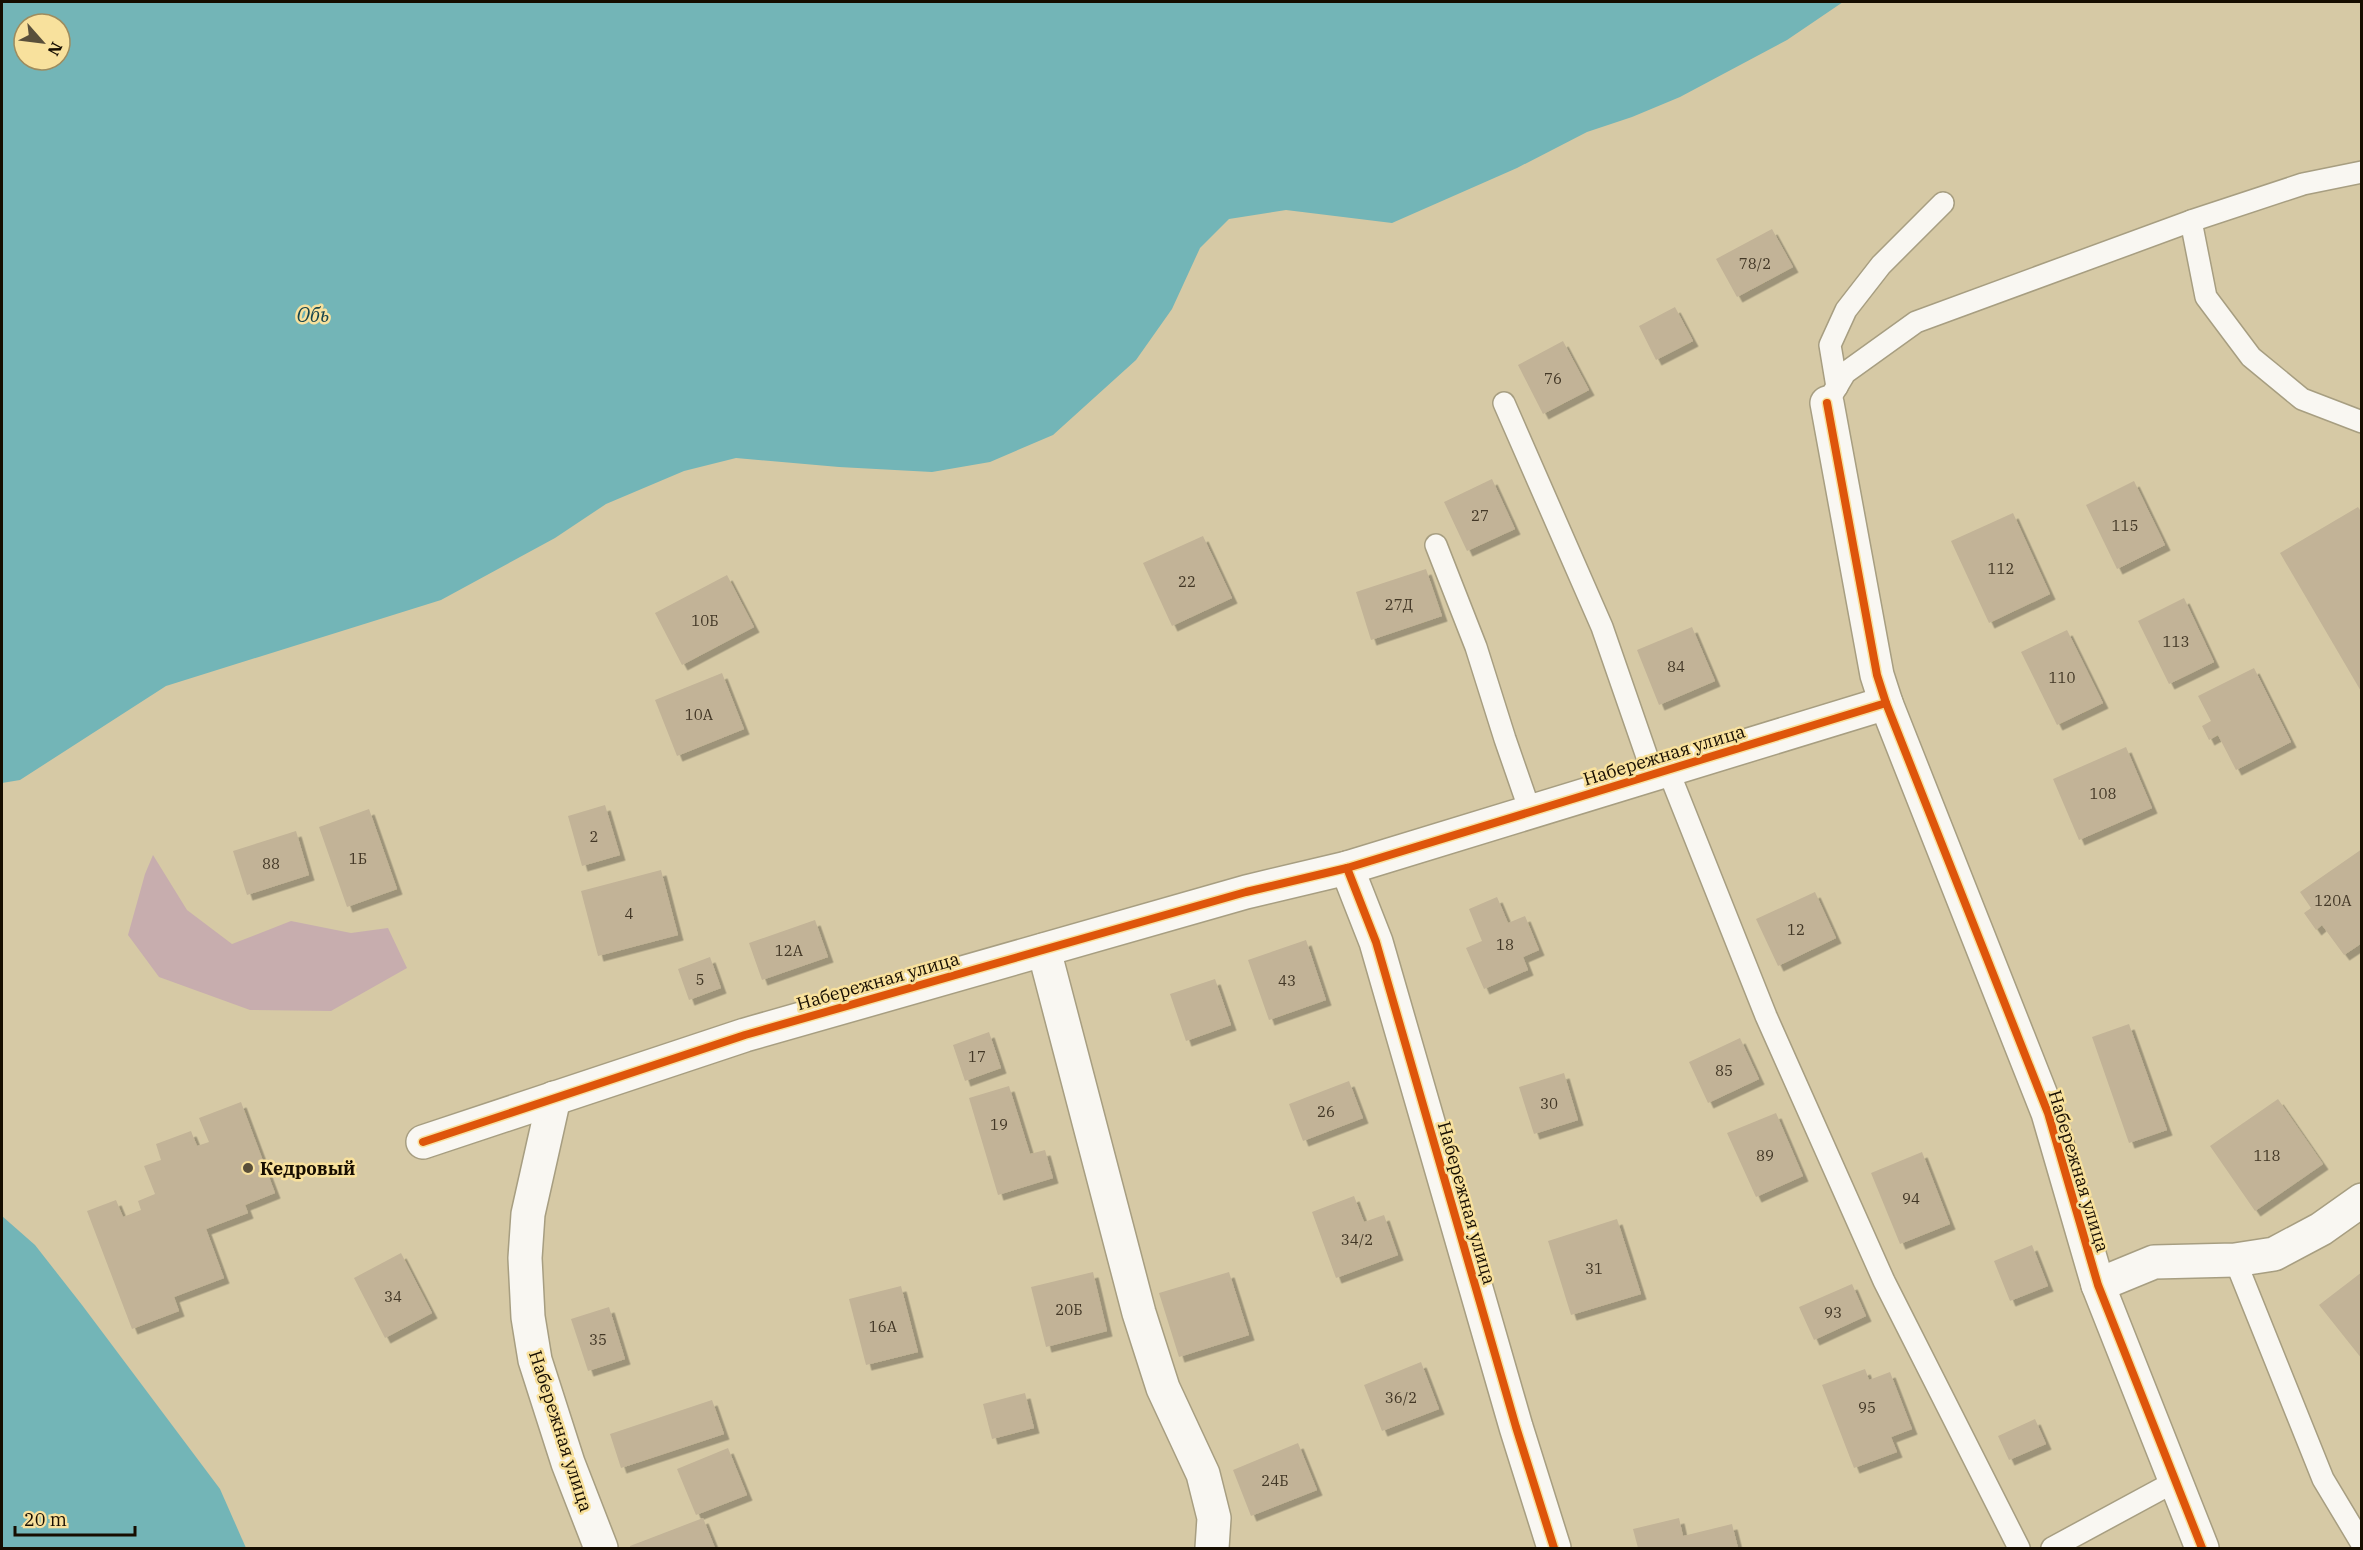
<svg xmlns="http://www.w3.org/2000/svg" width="2363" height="1550" font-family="'IBM Plex Serif',serif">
  <defs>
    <filter id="shadow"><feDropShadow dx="5.5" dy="5.5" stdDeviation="0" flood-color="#0004"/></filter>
  </defs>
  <rect width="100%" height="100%" fill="#d6c9a5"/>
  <path fill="#c7adae" d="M153,855L187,910L232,944L291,921L351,933L388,928L407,968L331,1011L250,1010L159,977L128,935L145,874Z"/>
  <g fill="#73b5b7" fill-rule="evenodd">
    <path d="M2,2H1843L1787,40L1680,97L1632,117L1587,132L1517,168L1392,223L1286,210L1229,219L1200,248L1172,309L1136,360L1053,435L990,462L932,472L839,467L736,458L684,471L606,504L555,538L441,600L166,686L20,780L2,783ZM24,24H60V60H24Z"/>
    <path d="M2,1216L35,1245L82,1305L220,1489L246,1548H2Z"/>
  </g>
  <g fill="#c2b397" filter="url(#shadow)">
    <path d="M1772,229L1793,267L1737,297L1716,259Z"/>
    <path d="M1675,307L1693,341L1656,360L1639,326Z"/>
    <path d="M1563,341L1589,390L1543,414L1518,365Z"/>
    <path d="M1492,479L1515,529L1467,551L1444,502Z"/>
    <path d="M2134,481L2165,545L2117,569L2086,505Z"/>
    <path d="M2358,507L2362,513V693L2280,553Z"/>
    <path d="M2013,513L2050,594L1989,623L1951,541Z"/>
    <path d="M1203,536L1232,598L1172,626L1143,563Z"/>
    <path d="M1426,569L1442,616L1371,640L1356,592Z"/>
    <path d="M727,575L754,627L682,665L655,613Z"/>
    <path d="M2184,598L2214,662L2169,684L2138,621Z"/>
    <path d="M1692,627L1715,681L1659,705L1637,650Z"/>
    <path d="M2067,630L2103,703L2057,725L2021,652Z"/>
    <path d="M2254,668L2291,742L2236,770L2218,735L2209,740L2202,726L2211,721L2198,696Z"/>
    <path d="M722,673L744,729L677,756L655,700Z"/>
    <path d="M2126,747L2152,808L2079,840L2053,779Z"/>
    <path d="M605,805L620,855L582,866L568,816Z"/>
    <path d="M369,809L397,889L347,907L319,827Z"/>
    <path d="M296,831L309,875L247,895L233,851Z"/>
    <path d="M2362,849V943L2344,955L2322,925L2316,930L2304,913L2311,908L2300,892Z"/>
    <path d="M661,870L678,935L598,956L581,891Z"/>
    <path d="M1815,892L1836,938L1778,966L1756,919Z"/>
    <path d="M1497,897L1508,923L1525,916L1539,950L1523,957L1528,970L1484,989L1466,948L1482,941L1469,909Z"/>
    <path d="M815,920L828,957L762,980L749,943Z"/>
    <path d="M1306,940L1326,1000L1269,1020L1248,960Z"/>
    <path d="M710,957L721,988L689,1000L678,969Z"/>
    <path d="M1215,979L1231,1025L1186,1041L1170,994Z"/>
    <path d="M2129,1024L2167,1130L2129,1143L2092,1037Z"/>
    <path d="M989,1032L1001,1068L965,1081L953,1045Z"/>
    <path d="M1740,1038L1759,1079L1708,1103L1689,1062Z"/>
    <path d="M1564,1073L1578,1120L1534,1134L1519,1087Z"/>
    <path d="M1349,1081L1363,1118L1303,1141L1289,1104Z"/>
    <path d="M1009,1086L1030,1154L1045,1150L1053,1178L998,1195L969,1098Z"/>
    <path d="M2278,1099L2323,1164L2255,1211L2210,1146Z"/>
    <path d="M241,1102L275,1193L245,1205L248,1213L206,1229L224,1278L174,1297L179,1311L132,1329L87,1211L116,1200L123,1217L141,1210L138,1201L155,1194L144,1166L161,1160L156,1144L191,1131L197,1146L209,1142L199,1118Z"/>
    <path d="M1776,1113L1803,1176L1756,1197L1727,1133Z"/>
    <path d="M1922,1152L1950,1224L1900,1244L1871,1173Z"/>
    <path d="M1354,1196L1364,1222L1384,1215L1398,1255L1336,1278L1312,1212Z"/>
    <path d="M1617,1219L1641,1294L1571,1315L1548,1241Z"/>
    <path d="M2032,1245L2048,1286L2010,1301L1994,1261Z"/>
    <path d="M401,1253L432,1313L385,1338L354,1278Z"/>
    <path d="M1093,1272L1107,1331L1046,1347L1031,1287Z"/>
    <path d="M1229,1272L1249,1335L1179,1357L1159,1293Z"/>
    <path d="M2362,1272V1359L2319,1305Z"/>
    <path d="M1852,1284L1866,1316L1814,1340L1799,1307Z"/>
    <path d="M901,1286L918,1352L866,1365L849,1299Z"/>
    <path d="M609,1307L625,1359L588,1371L571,1319Z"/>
    <path d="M1421,1362L1439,1409L1382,1431L1364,1385Z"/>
    <path d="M1865,1369L1869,1380L1890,1372L1912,1429L1891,1437L1897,1452L1854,1468L1822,1385Z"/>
    <path d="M1025,1393L1034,1428L992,1439L983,1404Z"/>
    <path d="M712,1400L724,1434L621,1468L610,1434Z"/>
    <path d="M2035,1419L2046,1444L2009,1460L1998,1436Z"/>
    <path d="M1298,1443L1317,1490L1251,1516L1233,1470Z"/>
    <path d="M728,1448L747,1495L696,1515L677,1469Z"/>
    <path d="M703,1518L715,1548H630V1546Z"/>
    <path d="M1679,1518L1683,1536L1732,1524L1738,1548H1638L1633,1529Z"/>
  </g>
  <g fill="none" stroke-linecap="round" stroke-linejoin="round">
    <g stroke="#a79e81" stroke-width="24">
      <g id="service">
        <path d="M2191,221L2206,297L2251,357L2302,399L2362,422"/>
        <path d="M1837,387L1830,345L1846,310L1881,265L1943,203"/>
        <path d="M1504,403L1602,627L1653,774"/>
        <path d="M1827,403L1845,373L1916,322L2191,221L2303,184L2362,172"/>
        <path d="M1436,545L1476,647L1505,739L1530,811"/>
        <path d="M1668,770L1766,1016L1884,1281L2019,1548"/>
        <path d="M2235,1260L2323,1479L2362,1544"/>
        <path d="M2052,1548L2174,1482"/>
      </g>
    </g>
    <g stroke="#a79e81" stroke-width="36">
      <g id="minor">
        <path d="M1827,403L1877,675L1886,703L2048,1113L2098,1285L2202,1548"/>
        <path d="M1347,868L1376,942L1516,1427L1554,1548"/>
        <path d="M1044,950L1139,1313L1163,1388L1203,1474L1214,1518L1212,1548"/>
        <path d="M554,1098L528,1214L525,1258L528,1317L535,1360L568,1463L601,1548"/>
        <path d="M423,1142L745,1035L1246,892L1347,868L1886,703"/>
        <path d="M2098,1285L2154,1262L2235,1260L2274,1254L2321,1229L2362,1200"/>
      </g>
    </g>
    <use href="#service" stroke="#f9f7f2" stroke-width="21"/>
    <use href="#minor" stroke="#f9f7f2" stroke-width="33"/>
    <g stroke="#f8e19d" stroke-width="11">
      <g id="cycleway">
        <path d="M1827,403L1877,675L1886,703L2048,1113L2098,1285L2202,1548"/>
        <path d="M1347,868L1376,942L1516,1427L1554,1548"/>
        <path d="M423,1142L745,1035L1246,892L1347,868L1886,703"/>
      </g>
    </g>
    <use href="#cycleway" stroke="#de550b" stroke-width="8"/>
  </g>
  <circle fill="#594f3a" stroke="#f8e19d" stroke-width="2" cx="248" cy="1168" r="6"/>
  <g text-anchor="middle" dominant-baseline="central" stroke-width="5" stroke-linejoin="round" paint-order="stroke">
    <g font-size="15" fill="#423726">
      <text x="1755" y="263">78/2</text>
      <text x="1553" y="378">76</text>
      <text x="1480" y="515">27</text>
      <text x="2125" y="525">115</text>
      <text x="2001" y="568">112</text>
      <text x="1187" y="581">22</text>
      <text x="1399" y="604">27Д</text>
      <text x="705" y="620">10Б</text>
      <text x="2176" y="641">113</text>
      <text x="1676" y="666">84</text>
      <text x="2062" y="677">110</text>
      <text x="699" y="714">10А</text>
      <text x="2103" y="793">108</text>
      <text x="594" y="836">2</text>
      <text x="358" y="858">1Б</text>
      <text x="271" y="863">88</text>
      <text x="2333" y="900">120А</text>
      <text x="629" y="913">4</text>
      <text x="1796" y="929">12</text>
      <text x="1505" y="944">18</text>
      <text x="789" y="950">12А</text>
      <text x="700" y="979">5</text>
      <text x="1287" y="980">43</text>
      <text x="977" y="1056">17</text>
      <text x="1724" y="1070">85</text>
      <text x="1549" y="1103">30</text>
      <text x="1326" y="1111">26</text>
      <text x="999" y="1124">19</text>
      <text x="1765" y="1155">89</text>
      <text x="2267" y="1155">118</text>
      <text x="1911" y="1198">94</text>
      <text x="1357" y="1239">34/2</text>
      <text x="1594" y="1268">31</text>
      <text x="393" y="1296">34</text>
      <text x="1069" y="1309">20Б</text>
      <text x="1833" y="1312">93</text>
      <text x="883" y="1326">16А</text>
      <text x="598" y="1339">35</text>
      <text x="1401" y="1397">36/2</text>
      <text x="1867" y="1407">95</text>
      <text x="1275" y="1480">24Б</text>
    </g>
    <g font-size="18" fill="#160d00" stroke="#f8e19d">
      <text transform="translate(1664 755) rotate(-17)">Набережная улица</text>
      <text transform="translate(878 981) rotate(-16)">Набережная улица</text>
      <text transform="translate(2079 1171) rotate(73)">Набережная улица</text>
      <text transform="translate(1467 1203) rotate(74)">Набережная улица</text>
      <text transform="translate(561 1431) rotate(72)">Набережная улица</text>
    </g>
    <g font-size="18" font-weight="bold" fill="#160d00" stroke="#f8e19d" text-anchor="start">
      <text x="260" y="1168">Кедровый</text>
    </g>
    <g font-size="20" font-style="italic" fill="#18454d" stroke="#f8e19d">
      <text x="313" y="314">Обь</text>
    </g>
  </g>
  <rect width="2363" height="1550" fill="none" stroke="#160d00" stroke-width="6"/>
  <g transform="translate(42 42) rotate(118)"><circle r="28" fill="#f8e19d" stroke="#9e8c5e" stroke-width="1.5"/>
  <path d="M0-4.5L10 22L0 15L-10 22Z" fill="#594f3a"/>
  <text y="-9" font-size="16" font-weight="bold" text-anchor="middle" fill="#160d00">N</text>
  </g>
  <path d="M15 1526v9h120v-9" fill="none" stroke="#160d00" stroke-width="3"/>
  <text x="24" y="1526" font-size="18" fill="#160d00" stroke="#f8e19d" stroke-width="4.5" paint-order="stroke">20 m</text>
</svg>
